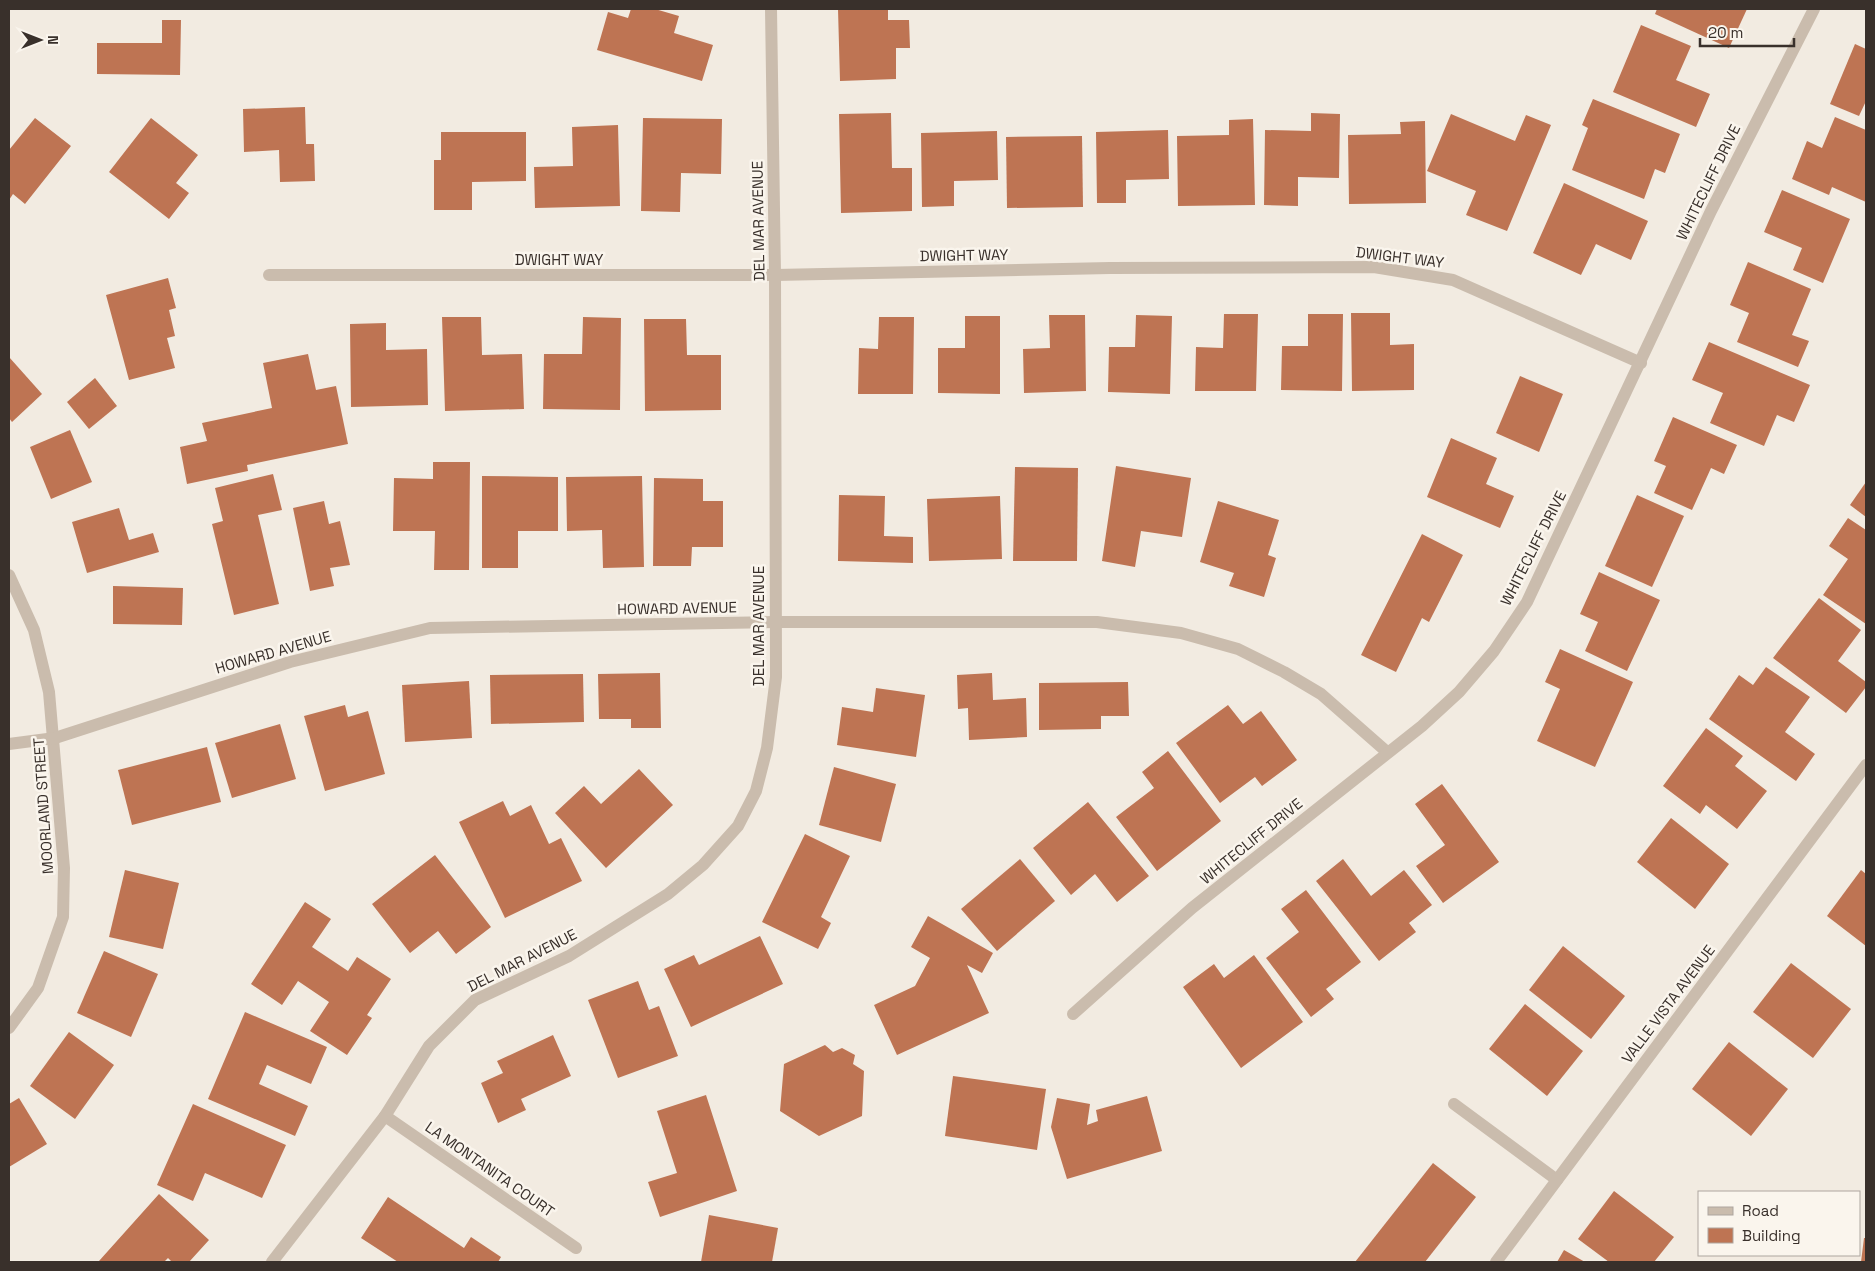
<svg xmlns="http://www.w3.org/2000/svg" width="1875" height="1271" font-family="'Space Grotesk',sans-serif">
  <rect width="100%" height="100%" fill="#f2ebe1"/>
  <g fill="#be7453">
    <path d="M631,9H655L679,16L674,33L713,45L702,81L597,50L608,12L628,18Z"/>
    <path d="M838,9H888V20H909L910,48H896V79L840,81Z"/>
    <path d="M1657,9H1747L1729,48L1655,14Z"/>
    <path d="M162,20H181L180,75L97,74V43H162Z"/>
    <path d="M1641,25L1691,46L1676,80L1710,94L1696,127L1613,92Z"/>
    <path d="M1855,44L1866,49V101L1859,116L1830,104Z"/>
    <path d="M1593,99L1680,134L1665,173L1655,169L1644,199L1572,170L1588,128L1582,125Z"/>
    <path d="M305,107L306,144H314L315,181L280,182L279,150L244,152L243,109Z"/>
    <path d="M891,113L892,168H912V211L841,213L839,114Z"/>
    <path d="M1311,113L1340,114L1339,178L1298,177V206L1264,205L1265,130L1311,131Z"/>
    <path d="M1451,114L1515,141L1526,115L1551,125L1507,231L1466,215L1476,191L1427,171Z"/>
    <path d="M1835,117L1866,130V202L1832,187L1829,195L1792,179L1807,141L1822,148Z"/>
    <path d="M35,118L71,146L25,204L13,194L9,200V150Z"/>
    <path d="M151,118L198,155L176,183L189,193L169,219L109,172Z"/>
    <path d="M643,118L722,119L721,174L681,173L680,212L641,211Z"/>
    <path d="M1253,119L1255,205L1178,206L1177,136L1229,135V120Z"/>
    <path d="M1425,121L1426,203L1349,204L1348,135L1401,134L1400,122Z"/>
    <path d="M618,125L620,206L535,208L534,167L573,166L572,127Z"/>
    <path d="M1168,130L1169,179L1126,180V203H1097L1096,132Z"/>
    <path d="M997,131L998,180L954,181V206L922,207L921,133Z"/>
    <path d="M441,132H526V181L472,182V210H434V160H441Z"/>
    <path d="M1082,136L1083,207L1007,208L1006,137Z"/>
    <path d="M1564,183L1648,221L1631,260L1596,244L1581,275L1533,253Z"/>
    <path d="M1782,190L1850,219L1823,283L1793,270L1802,248L1764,232Z"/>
    <path d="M1748,262L1811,289L1792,335L1809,341L1798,367L1737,342L1749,313L1730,305Z"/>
    <path d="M168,278L176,308L169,310L175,336L167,338L175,368L129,380L106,295Z"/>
    <path d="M1351,313H1390V345L1414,344V390L1352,391Z"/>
    <path d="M1224,314H1258L1256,391H1195L1196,347L1223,348Z"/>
    <path d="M1308,314H1343L1342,391L1281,390L1282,346H1308Z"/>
    <path d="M1049,315H1085L1086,391L1024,393L1023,349L1050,348Z"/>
    <path d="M1136,315L1172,316L1170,394L1108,392L1109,347H1135Z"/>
    <path d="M965,316H1000V394L938,393V348H965Z"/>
    <path d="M442,317H481L482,355L522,354L524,409L445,411Z"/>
    <path d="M583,317L621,318L620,410L543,409L544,354H582Z"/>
    <path d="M879,317H914L913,394H858L859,348L878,349Z"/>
    <path d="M644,319H686L687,355H721V410L645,411Z"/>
    <path d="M386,323V350L427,349L428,405L351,407L350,324Z"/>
    <path d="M1709,342L1810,385L1794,422L1777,415L1764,446L1710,423L1723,393L1692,380Z"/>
    <path d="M308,354L316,390L336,386L348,444L247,465L248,471L187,484L180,447L207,441L202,423L272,408L263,363Z"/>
    <path d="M9,357L42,394L12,422L9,418Z"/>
    <path d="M1520,376L1563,394L1539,452L1496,433Z"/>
    <path d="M95,378L117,406L89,429L67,402Z"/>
    <path d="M1673,417L1737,445L1724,474L1711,468L1692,510L1654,493L1666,466L1654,461Z"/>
    <path d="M70,430L92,482L51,499L30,447Z"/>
    <path d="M1451,438L1497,458L1486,484L1514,496L1500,528L1427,497Z"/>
    <path d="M433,462H470L469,570H434L435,531H393L394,478L433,479Z"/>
    <path d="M1116,466L1191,478L1182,537L1141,531L1135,567L1102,561Z"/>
    <path d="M1015,467L1078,468L1077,561H1013Z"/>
    <path d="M273,474L282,510L258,515L279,604L234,615L212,524L223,521L215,488Z"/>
    <path d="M482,476L558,477V531H518V568H482Z"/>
    <path d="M642,476L644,567L603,568L602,530L567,531L566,477Z"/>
    <path d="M654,478L703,479V501H723V547H692L691,566H653Z"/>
    <path d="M1866,482V517L1850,505Z"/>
    <path d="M839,495L885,496L884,536L913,537V563L838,561Z"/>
    <path d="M1637,495L1684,516L1652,587L1605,566Z"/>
    <path d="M1000,496L1002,559L929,561L927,499Z"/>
    <path d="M324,501L329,524L340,521L350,565L330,568L334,586L310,591L293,508Z"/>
    <path d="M1218,501L1279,520L1268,555L1276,558L1264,597L1229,586L1234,573L1200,562Z"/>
    <path d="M119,508L129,540L153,533L159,552L87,573L72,522Z"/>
    <path d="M1848,518L1866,530V624L1823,595L1848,559L1829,546Z"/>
    <path d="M1422,534L1463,555L1429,622L1422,618L1396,672L1361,655Z"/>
    <path d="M1599,572L1660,600L1627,671L1585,651L1598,622L1580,614Z"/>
    <path d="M113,586L183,588L182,625L113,624Z"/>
    <path d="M1819,598L1861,630L1838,661L1866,682V687L1846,713L1773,658Z"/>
    <path d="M1560,649L1633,682L1595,767L1537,741L1560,689L1545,682Z"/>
    <path d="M1766,667L1810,697L1785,732L1815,754L1796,781L1709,719L1739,675L1753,685Z"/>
    <path d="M660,673L661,728H631V719H599L598,674Z"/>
    <path d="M992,673L993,700L1026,698L1027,737L969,740L968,708L958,709L957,675Z"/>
    <path d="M583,674L584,722L491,724L490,675Z"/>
    <path d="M469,681L472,738L405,742L402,685Z"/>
    <path d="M1128,682L1129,716H1101V729L1039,730V683Z"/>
    <path d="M876,688L925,695L916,757L837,745L842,707L873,712Z"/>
    <path d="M345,705L348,717L368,711L385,774L325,791L304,716Z"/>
    <path d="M1228,705L1243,724L1261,711L1297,760L1262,786L1255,777L1220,803L1176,743Z"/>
    <path d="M280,724L296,779L232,798L215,743Z"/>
    <path d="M1706,728L1743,756L1735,766L1767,791L1737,829L1706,805L1700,814L1663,786Z"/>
    <path d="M207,747L221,802L132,825L118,770Z"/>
    <path d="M1168,751L1221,821L1157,871L1116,817L1154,788L1142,772Z"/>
    <path d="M834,767L896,784L881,842L819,825Z"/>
    <path d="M639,769L673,805L606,868L555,813L584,786L601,804Z"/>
    <path d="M1442,784L1499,862L1443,903L1416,866L1445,845L1415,804Z"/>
    <path d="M503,801L510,816L531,805L549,844L561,838L582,881L505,918L459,822Z"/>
    <path d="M1088,802L1149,876L1117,902L1095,874L1071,895L1033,848Z"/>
    <path d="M1671,818L1729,864L1695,909L1637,862Z"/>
    <path d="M805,834L850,856L821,917L831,923L818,949L762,922Z"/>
    <path d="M435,855L491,927L456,954L438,931L410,953L372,904Z"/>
    <path d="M1020,859L1055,901L997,951L961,909Z"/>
    <path d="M1343,859L1371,896L1404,870L1432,905L1409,923L1416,932L1379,961L1316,881Z"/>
    <path d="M125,870L179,883L163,949L109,937Z"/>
    <path d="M1861,870L1866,874V946L1827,916Z"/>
    <path d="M1306,890L1361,962L1326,989L1334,999L1311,1017L1266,958L1299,932L1281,909Z"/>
    <path d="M305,902L331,919L312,947L348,971L357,957L391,979L367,1015L372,1018L347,1055L310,1031L329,1002L298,981L282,1005L251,984Z"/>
    <path d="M928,916L993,953L982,973L967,965L989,1013L897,1055L874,1005L915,986L930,958L911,947Z"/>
    <path d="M760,936L783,984L691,1027L664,969L694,955L699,965Z"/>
    <path d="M1563,946L1625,996L1591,1039L1529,990Z"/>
    <path d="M104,951L158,974L131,1037L77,1013Z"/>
    <path d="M1254,955L1303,1022L1241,1068L1183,987L1214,964L1224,978Z"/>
    <path d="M1791,963L1851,1009L1813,1058L1753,1012Z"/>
    <path d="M638,981L649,1010L659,1006L678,1056L618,1078L588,1000Z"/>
    <path d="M1525,1004L1583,1051L1547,1096L1489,1049Z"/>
    <path d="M245,1012L327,1047L311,1084L267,1065L259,1084L308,1106L295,1136L208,1099Z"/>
    <path d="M69,1032L114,1065L75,1119L30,1086Z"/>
    <path d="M553,1035L571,1076L521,1099L526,1110L498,1123L481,1083L503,1073L497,1061Z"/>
    <path d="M1729,1042L1788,1089L1751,1136L1692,1089Z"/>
    <path d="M825,1045L833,1052L842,1048L855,1055L853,1064L864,1071L862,1116L819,1136L780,1111L784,1064Z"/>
    <path d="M953,1076L1046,1089L1037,1150L945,1136Z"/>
    <path d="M706,1095L737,1191L660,1217L648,1182L677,1173L657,1111Z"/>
    <path d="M1147,1096L1162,1151L1067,1179L1051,1127L1057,1098L1090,1104L1087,1125L1098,1121L1096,1110Z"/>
    <path d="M19,1098L47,1144L9,1167V1104Z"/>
    <path d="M193,1104L286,1145L262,1198L205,1173L193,1201L157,1185Z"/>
    <path d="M1433,1163L1476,1197L1425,1262H1355Z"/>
    <path d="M1614,1191L1674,1237L1654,1262H1609L1578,1239Z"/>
    <path d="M159,1194L209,1240L189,1262H172L168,1258L164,1262H101L99,1261Z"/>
    <path d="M388,1197L464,1248L471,1237L501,1257L498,1262H398L361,1238Z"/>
    <path d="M709,1215L778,1228L772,1262H701Z"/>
    <path d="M1864,1238H1866V1262H1861Z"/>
    <path d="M1564,1250L1585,1262H1557Z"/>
  </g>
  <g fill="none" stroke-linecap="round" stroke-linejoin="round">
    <path stroke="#cabcad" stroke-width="12" d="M1454,1104L1557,1180"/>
    <g stroke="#cabcad" stroke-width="12">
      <path d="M269,275H775L1110,268L1374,267L1453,280L1641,363"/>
      <path d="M9,575L34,630L49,692L64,868L63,917L38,988L9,1028"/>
      <path d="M9,744L55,738L290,662L430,628L775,622H1097L1181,633L1238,649L1284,672L1321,694L1387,752"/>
      <path d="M1073,1014L1192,908L1422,726L1459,692L1494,651L1527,602L1711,211L1814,9"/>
      <path d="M385,1116L576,1248"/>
      <path d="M272,1262L385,1116L429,1046L475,1000L569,956L668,894L703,865L738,826L756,791L767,748L776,677L775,275L771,9"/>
      <path d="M1496,1262L1866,765"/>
    </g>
  </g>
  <g text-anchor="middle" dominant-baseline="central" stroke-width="5" stroke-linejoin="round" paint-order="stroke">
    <g font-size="15" fill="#39302b" stroke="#faf5ed">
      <text transform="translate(1708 182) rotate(-64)">WHITECLIFF DRIVE</text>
      <text transform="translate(758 221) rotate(-91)">DEL MAR AVENUE</text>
      <text transform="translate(964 255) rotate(-1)">DWIGHT WAY</text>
      <text transform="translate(1400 257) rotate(7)">DWIGHT WAY</text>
      <text x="559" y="259">DWIGHT WAY</text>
      <text transform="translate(1533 548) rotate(-63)">WHITECLIFF DRIVE</text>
      <text transform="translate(677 608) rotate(-1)">HOWARD AVENUE</text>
      <text transform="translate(758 626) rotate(-90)">DEL MAR AVENUE</text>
      <text transform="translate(273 652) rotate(-16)">HOWARD AVENUE</text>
      <text transform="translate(43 806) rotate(-94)">MOORLAND STREET</text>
      <text transform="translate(1251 841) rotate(-39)">WHITECLIFF DRIVE</text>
      <text transform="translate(522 960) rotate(-27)">DEL MAR AVENUE</text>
      <text transform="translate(1668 1004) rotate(-53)">VALLE VISTA AVENUE</text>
      <text transform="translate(490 1169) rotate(35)">LA MONTANITA COURT</text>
    </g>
  </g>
  <rect width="1875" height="1271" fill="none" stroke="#39302b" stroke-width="20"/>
  <rect x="1698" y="1191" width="162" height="65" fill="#faf5ed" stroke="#ada69f"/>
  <rect x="1708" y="1207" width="25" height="8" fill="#cabcad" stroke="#ada69f"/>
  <text x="1742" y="1216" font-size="15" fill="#39302b">Road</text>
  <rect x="1708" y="1228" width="25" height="15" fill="#be7453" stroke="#ada69f"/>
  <text x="1742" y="1241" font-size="15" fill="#39302b">Building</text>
  <g transform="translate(40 40) rotate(90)" stroke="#faf5ed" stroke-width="4" paint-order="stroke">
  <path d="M0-4L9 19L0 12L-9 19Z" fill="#39302b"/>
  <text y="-8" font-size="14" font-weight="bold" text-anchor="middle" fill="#39302b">N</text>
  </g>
  <path d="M1700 38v8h94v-8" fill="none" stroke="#39302b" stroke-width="2.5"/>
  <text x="1708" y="38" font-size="15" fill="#39302b" stroke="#faf5ed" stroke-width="4" paint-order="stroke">20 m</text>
</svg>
